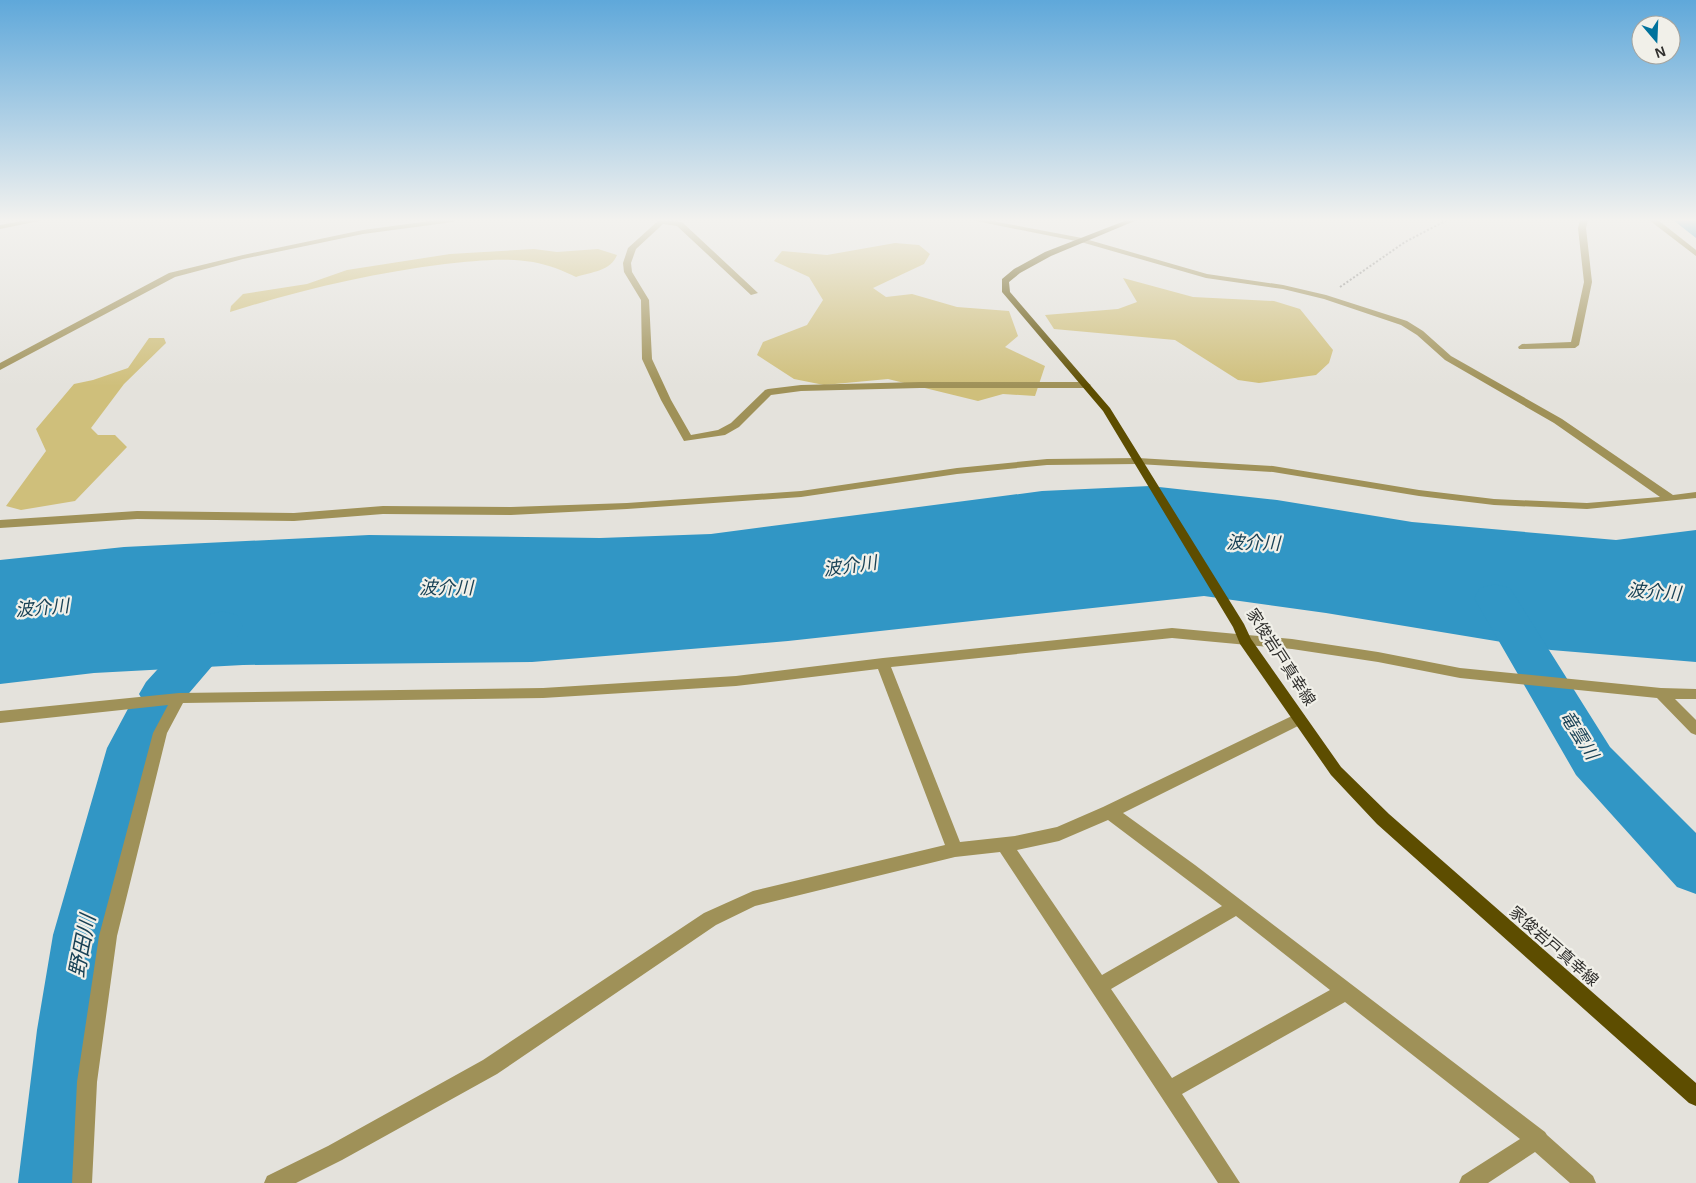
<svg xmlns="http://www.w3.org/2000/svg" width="1696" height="1183" font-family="Helvetica,'Noto Sans JP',sans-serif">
  <rect width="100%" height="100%" fill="#e4e2dc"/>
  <g fill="#cfbf7b">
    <path d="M895,243L919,245L930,254L924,264L873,288L886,297L912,294L957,307L1009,311L1018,336L1005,347L1045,366L1035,396L1003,394L978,401L888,379L824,385L794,379L757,355L763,342L807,325L823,300L809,277L774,261L782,251L827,255Z"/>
    <path d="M534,249L557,252L598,249L617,255C611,271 591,272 576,277C562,270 549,265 533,262C505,257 473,261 445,264C372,273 300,290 230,312L231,306L243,294L307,284L347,270L450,254Z"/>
    <path d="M1123,278L1193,297L1274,301L1300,309L1333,350L1329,363L1316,375L1259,383L1238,380L1175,340L1054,329L1045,315L1118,309L1137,302Z"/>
    <path d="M149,338H164L166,343L124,384L91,428L98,435H115L127,447L75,501L21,510L6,506L46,451L36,429L74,384L93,380L128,368Z"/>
  </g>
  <g fill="#3196c5">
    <path d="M1673,220H1696V238Z"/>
    <path d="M1150,486L1277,500L1412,522L1616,540L1696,530V662L1551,650L1326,613L1204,596L788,641L532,662L243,665L94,673L0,684V560L124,547L369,535L600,538L711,534L1042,491Z"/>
  </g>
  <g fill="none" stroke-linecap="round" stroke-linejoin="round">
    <g fill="#3196c5" fill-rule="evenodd">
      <path d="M1495,584L1510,588L1610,747L1696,833V894L1677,887L1576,775L1474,598L1480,588Z"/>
      <path d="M222,611L237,615L243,626L237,637L178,706L166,710L171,718L155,748L111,935L99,1030L88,1183H18L37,1030L53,935L107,748L130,705L143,701L139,694L146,682L207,615Z"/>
    </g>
    <path stroke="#8c8a86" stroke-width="2" stroke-dasharray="2 2" stroke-linecap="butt" d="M1340,287L1405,242L1447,220"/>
    <g fill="#9f9158" fill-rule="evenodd">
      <path d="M27,220H44L0,229V225Z"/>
      <path d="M437,220H457L453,222L363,234L243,259L175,277L0,370V363L169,273L243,255L363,230Z"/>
      <path d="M659,220L682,222L758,293L751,295L677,226L663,224L636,249L631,263L632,272L649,300L652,359L671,400L691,435L718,430L731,423L765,390L768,389L801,385L920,382H1086L1091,385L1086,388H920L801,391L771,395L739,427L725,435L684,441L661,400L642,359L641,300L624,272L623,263L628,248Z"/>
      <path d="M971,220H987L1082,238L1207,274L1283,285L1326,295L1407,321L1423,331L1451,356L1562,419L1673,495L1696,492V498L1587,509L1494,505L1419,496L1273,472L1138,464L1047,465L957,474L801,497L627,509L511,515L383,514L294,521L137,519L0,528V520L137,511L294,513L383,506L511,507L627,503L801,491L957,468L1047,459L1138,458L1273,466L1419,490L1494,499L1587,503L1660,497L1554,423L1445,360L1417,335L1401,325L1324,299L1283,289L1206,278L1081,242Z"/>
      <path d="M1580,220H1588L1586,228L1592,282L1579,345L1575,348L1519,349L1518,347L1522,344L1571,342L1584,282L1578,228Z"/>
      <path d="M1649,220H1658L1696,250V256Z"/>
      <path d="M1172,628L1292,639L1378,652L1460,668L1661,688L1696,689V699H1675L1696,720V735L1691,733L1657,698L1460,678L1378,662L1292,649L1172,638L891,667L960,842L1015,836L1057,827L1103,807L1294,715L1299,713L1304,715L1306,719L1304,723L1123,813L1195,865L1545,1132L1547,1135L1593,1176L1596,1183H1570L1535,1152L1488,1183H1459L1462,1176L1520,1139L1345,1002L1182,1094L1240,1183H1218L1000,852L955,857L755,906L716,925L497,1074L342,1160L296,1183H264L267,1176L328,1146L483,1060L704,913L753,891L945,845L878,669L736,686L543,698L183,703L167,733L117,936L97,1082L92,1183H72L77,1082L99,936L153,733L168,705L0,723V711L179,693L543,688L736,676L883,658ZM1108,820L1222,906L1102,975L1017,850L1059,841ZM1236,916L1330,990L1172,1078L1111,989Z"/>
    </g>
    <path fill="#5d4d00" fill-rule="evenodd" d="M1127,220H1137L1051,256L1020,273L1009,282L1010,292L1110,408L1244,624L1251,639L1341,767L1389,814L1696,1083V1106L1689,1103L1377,824L1331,775L1240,644L1233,627L1103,411L1002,292V279L1014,269L1045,252Z"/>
  </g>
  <linearGradient id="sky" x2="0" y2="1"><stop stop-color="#5fa8da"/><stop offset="0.57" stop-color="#f3f2ef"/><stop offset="1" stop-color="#f3f2ef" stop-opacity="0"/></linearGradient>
  <rect width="1696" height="386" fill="url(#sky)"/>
  <g text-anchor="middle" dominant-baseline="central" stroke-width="4.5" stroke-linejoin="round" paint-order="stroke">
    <g font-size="16" fill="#31302e" stroke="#f1f0e9">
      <text transform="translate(1281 657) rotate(57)">家俊岩戸真幸線</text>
      <text transform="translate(1554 946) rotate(41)">家俊岩戸真幸線</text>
    </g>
    <g font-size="18" font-style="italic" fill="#194256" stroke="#f1f0e9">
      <text transform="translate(1253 543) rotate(1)">波介川</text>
      <text transform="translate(850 566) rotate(-8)">波介川</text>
      <text x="446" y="588">波介川</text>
      <text transform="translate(1654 592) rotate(4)">波介川</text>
      <text transform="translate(42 608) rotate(-5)">波介川</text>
      <text transform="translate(1579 735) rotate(58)">竜雲川</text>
    </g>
    <g font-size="21" font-style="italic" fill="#194256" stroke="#f1f0e9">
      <text transform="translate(82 946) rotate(-79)">野田川</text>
    </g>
  </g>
  <g transform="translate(1656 40) rotate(161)"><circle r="24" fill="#f1f0e9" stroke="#a4a39e"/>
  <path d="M0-4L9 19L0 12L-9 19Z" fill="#00729c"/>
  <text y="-8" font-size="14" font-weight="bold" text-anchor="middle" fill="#31302e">N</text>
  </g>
</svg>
